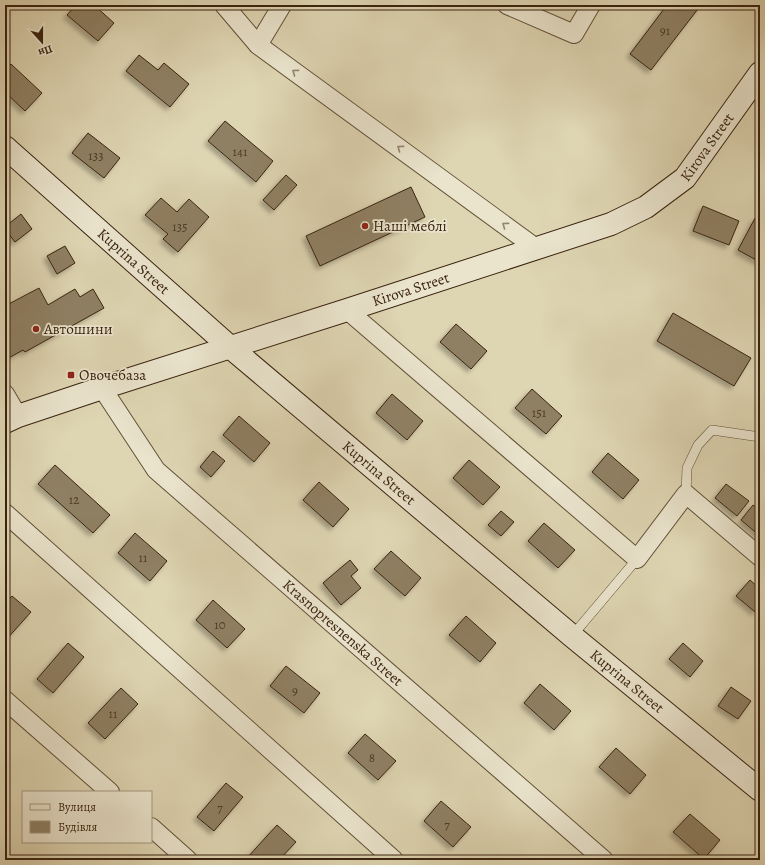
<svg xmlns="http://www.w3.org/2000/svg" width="765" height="865" font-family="Alegreya,serif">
  <defs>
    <filter id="shadow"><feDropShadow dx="-3.5" dy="3.5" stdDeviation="2" flood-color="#0004"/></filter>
  </defs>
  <rect width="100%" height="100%" fill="#ded5b2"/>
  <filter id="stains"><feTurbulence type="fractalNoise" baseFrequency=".005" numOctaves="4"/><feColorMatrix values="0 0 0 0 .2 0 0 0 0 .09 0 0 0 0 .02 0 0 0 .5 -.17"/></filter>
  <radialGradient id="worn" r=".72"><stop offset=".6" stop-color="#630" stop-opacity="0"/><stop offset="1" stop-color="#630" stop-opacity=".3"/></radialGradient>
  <g fill="#8f8064" stroke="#392310" filter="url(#shadow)">
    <path d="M76,5H94L114,23L98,41L67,15Z"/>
    <path d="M667,5H701L651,70L630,54Z"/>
    <path d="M139,55L158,70L164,63L189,84L170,107L126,71Z"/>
    <path d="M11,64L42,93L25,111L5,92V71Z"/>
    <path d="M225,121L273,161L256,182L208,141Z"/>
    <path d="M88,133L120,158L104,178L72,153Z"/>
    <path d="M286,175L297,185L274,210L263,200Z"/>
    <path d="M411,187L425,217L320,266L306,236Z"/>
    <path d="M161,198L177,212L189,199L209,217L178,252L163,239L168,234L145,215Z"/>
    <path d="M703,206L739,221L729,245L693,231Z"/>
    <path d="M21,214L32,229L15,242L5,229V227Z"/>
    <path d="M755,218L760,221V262L738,250Z"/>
    <path d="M65,246L75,263L57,274L47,256Z"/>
    <path d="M39,288L48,305L75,289L80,297L93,289L104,308L25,352L23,350L5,360V306Z"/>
    <path d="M673,313L751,358L734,386L657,341Z"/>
    <path d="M456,324L487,351L471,369L440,342Z"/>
    <path d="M532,389L562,416L546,434L515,408Z"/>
    <path d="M392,394L423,421L407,440L376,413Z"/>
    <path d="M239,416L270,443L254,462L223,435Z"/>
    <path d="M213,451L225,461L211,477L200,467Z"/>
    <path d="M608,453L639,480L623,499L592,472Z"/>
    <path d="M469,460L500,487L483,505L453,478Z"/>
    <path d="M55,465L110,515L93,533L38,484Z"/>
    <path d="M319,482L349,509L333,527L303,500Z"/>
    <path d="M726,484L749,501L737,516L715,498Z"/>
    <path d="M753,505L760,510V536L741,520Z"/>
    <path d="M501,511L514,522L501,536L488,525Z"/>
    <path d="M544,523L575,550L558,568L528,541Z"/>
    <path d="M135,533L167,561L150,581L118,553Z"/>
    <path d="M391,551L421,578L405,596L374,569Z"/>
    <path d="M350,560L358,570L351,576L361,588L341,605L323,583Z"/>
    <path d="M750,580L760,589V606L755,612L736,596Z"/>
    <path d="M12,596L31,612L5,641V604Z"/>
    <path d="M213,600L245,629L227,648L196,620Z"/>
    <path d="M466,616L496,643L480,662L449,635Z"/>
    <path d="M68,643L84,657L53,693L37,679Z"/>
    <path d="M683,643L703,661L690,677L669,659Z"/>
    <path d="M286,666L320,693L304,713L270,686Z"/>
    <path d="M540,684L571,711L554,730L524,703Z"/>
    <path d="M731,687L751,701L738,719L718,706Z"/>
    <path d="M121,688L138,704L105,739L88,723Z"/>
    <path d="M365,734L396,761L378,780L348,753Z"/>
    <path d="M616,748L646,775L630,794L599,767Z"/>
    <path d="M226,783L243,797L214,831L197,817Z"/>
    <path d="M441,801L471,827L453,847L424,821Z"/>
    <path d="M690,814L720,840L704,859L673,832Z"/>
    <path d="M277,825L296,842L279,860H249L247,858Z"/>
  </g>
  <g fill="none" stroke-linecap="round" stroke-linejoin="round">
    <g stroke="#625038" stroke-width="10">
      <g id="lane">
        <path d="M686,494L687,468L698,445L712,430L760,437"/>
        <path d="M572,636L637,559"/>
      </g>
    </g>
    <g stroke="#625038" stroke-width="20">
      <g id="street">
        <path d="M224,5L258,45L536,248"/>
        <path d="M507,5L574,34L591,5"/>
        <path d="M258,45L282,5"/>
        <path d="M347,310L637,559L686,494L760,557"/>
        <path id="s1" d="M102,388L156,470L604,860"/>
        <path d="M5,394L18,416"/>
        <path d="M5,513L394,860"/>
        <path d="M5,700L110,792"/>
        <path d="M151,827L188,860"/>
      </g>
    </g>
    <g stroke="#392310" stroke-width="24">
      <g id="secondary">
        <path id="s2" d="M5,147L230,347L572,636L760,790"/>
        <path id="s3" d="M5,422L18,416L102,388L347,310L611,224L646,207L685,178L760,73"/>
      </g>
    </g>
    <use href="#lane" stroke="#eae4cd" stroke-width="9"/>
    <use href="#street" stroke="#eae4cd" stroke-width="18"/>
    <use href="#secondary" stroke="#eae4cd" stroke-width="22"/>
  </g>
  <defs><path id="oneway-chevron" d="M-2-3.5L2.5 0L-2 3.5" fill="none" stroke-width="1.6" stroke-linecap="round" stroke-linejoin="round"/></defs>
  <g stroke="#92846e">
    <use href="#oneway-chevron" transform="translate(295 72) rotate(-144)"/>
    <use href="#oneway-chevron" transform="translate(400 148) rotate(-144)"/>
    <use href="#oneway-chevron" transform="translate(505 225) rotate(-144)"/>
  </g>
  <g fill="#8f2418" stroke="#eae4cd" stroke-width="1.5">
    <circle cx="365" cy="226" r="4"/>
    <circle cx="36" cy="329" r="4"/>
    <rect x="67" y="371" width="8" height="8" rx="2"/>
  </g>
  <g text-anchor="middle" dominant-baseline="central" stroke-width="3.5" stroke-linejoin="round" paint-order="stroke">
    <g font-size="13" fill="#4e3a25">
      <text x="665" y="30">91</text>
      <text x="240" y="151">141</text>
      <text x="96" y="155">133</text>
      <text x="180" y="226">135</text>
      <text x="539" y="412">151</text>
      <text x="74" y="499">12</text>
      <text x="143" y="557">11</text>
      <text x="220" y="624">10</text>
      <text x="295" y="690">9</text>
      <text x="113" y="713">11</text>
      <text x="372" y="757">8</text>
      <text x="220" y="807">7</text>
      <text x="447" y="824">7</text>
    </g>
    <g font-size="15" fill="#392310" stroke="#eae4cd">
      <text stroke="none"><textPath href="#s3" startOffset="763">Kirova Street</textPath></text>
      <text stroke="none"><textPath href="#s2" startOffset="172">Kuprina Street</textPath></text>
      <text stroke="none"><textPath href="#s3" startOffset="427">Kirova Street</textPath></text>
      <text stroke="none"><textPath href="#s2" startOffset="496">Kuprina Street</textPath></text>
      <text stroke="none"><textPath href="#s1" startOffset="346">Krasnopresnenska Street</textPath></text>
      <text stroke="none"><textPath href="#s2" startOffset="820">Kuprina Street</textPath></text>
    </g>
    <g font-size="15" fill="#392310" stroke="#eae4cd" text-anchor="start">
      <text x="373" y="226">Наші меблі</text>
      <text x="44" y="329">Автошини</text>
      <text x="79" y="375">Овочебаза</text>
    </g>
  </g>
  <rect width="765" height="865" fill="none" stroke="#ded5b2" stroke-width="20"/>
  <rect x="6" y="6" width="753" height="853" fill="none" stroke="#392310" stroke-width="2"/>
  <rect x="10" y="10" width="745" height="845" fill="none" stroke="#392310"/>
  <rect x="22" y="791" width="130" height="52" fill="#eae4cd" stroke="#a39781"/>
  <rect x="30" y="804" width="20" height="6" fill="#eae4cd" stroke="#a39781"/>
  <text x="58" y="811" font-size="12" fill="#392310">Вулиця</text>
  <rect x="30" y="821" width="20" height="12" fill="#8f8064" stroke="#a39781"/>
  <text x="58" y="831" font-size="12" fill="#392310">Будівля</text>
  <g transform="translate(42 42) rotate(159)" stroke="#eae4cd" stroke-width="3" paint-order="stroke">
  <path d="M0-3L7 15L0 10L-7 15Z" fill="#392310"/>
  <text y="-6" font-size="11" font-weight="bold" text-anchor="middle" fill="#392310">Пн</text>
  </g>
  <rect width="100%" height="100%" filter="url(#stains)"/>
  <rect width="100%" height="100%" fill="url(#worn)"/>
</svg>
